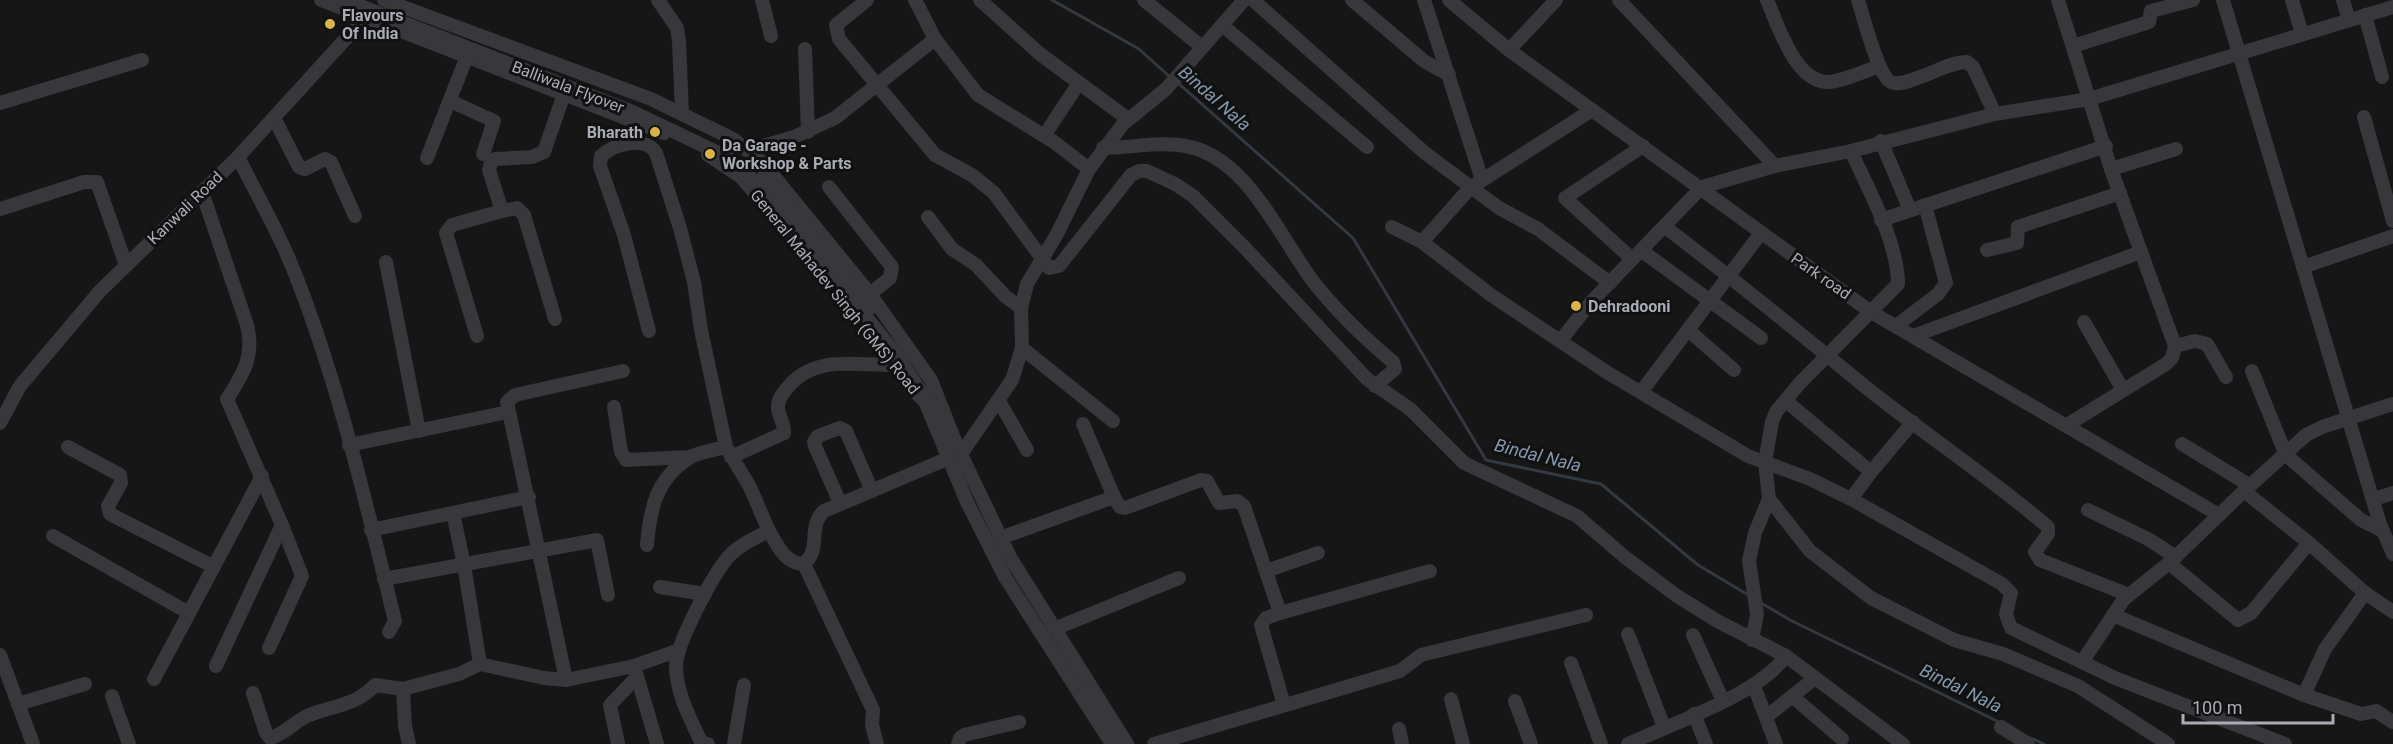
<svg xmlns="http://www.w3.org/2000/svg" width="2393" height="744" font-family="Roboto,sans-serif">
  <rect width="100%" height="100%" fill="#161617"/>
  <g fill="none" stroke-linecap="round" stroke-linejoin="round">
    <g stroke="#323940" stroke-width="3">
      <path d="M1052,0L1139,49L1170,77"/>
      <path d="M1178,83L1353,238L1486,460L1601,484L1698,565L1750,596"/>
      <path d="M1761,603L1792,621L1999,722"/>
      <path d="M2026,736L2044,744"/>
    </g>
    <g stroke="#37373c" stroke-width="14">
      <path d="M321,0L664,133"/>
      <path d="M384,0L651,99L733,139L763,163L870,294L931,380L957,446L1010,557L1127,744"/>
      <path d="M658,0L677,28L679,41L682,113"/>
      <path d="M762,0L771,36"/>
      <path d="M867,0L836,25L839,39L935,155L972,175L994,193L1049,268L1059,266L1131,175L1139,171H1147L1175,184L1193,196L1246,249L1367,379L1410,409L1464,463L1577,516L1626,558L1677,596L1719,622L1786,656L1903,744"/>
      <path d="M915,0L935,39L978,95L1054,142L1089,169"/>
      <path d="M980,0L1040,54L1128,119"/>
      <path d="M1144,0L1202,47"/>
      <path d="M1253,0L1425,153L1499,208L1538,229L1610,283"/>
      <path d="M1352,0L1424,61L1449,75"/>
      <path d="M1424,0L1482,180"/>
      <path d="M1449,0L1509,50L1871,312L2219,515"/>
      <path d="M1619,0L1775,166"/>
      <path d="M1767,0C1778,25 1796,85 1830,82C1846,80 1864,71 1880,66"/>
      <path d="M1858,0C1863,15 1878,76 1891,82C1901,86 1913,79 1923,76C1937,71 1952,62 1967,62L1973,67L1995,114"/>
      <path d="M2058,0L2111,169L2175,346L2172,358L2166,364L2067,425"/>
      <path d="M2223,0L2380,524L2393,554"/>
      <path d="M2292,0L2302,34"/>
      <path d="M2343,0L2349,20"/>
      <path d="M2365,15L2382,77"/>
      <path d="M1222,25L1367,147"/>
      <path d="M2073,46L2149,22L2151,11L2193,0"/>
      <path d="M805,49L808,132"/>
      <path d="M1509,50L1556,0"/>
      <path d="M450,101L494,121L483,154"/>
      <path d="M0,103L142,60"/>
      <path d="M2364,117L2393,221"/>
      <path d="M274,118L299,167L305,169L325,159L331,162L355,216"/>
      <path d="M1044,136L1079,83"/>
      <path d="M1881,141L1910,210"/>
      <path d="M1103,148C1130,148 1159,141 1186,146C1247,157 1279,236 1312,280C1336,311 1363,337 1393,362L1395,369L1375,386"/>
      <path d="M749,150L794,137L835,118L935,39"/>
      <path d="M708,155L741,177L814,262"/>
      <path d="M238,157C259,199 283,240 299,284C341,393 367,508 395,621L389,632"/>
      <path d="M427,158L469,51"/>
      <path d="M2111,169L2176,149"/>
      <path d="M829,187L892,267L890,278L870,294"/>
      <path d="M202,192L247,325C255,356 243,374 227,399L282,525L216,666"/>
      <path d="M0,209L84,182H97L126,265"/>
      <path d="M502,211L517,208L524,215L555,319"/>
      <path d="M928,217L952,249L976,265L1005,296L1021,308"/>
      <path d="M1881,220L2106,146"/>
      <path d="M1392,227L1422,242L1491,295L1608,373L1748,456L1810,479L1851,499L2002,584L2011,593L2006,614L2011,628L2115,678L2285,744"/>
      <path d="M1665,227C1734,279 1801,334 1868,389C1927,436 1990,477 2048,527V534L2035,552L2040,560L2129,595"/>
      <path d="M1422,242L1470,188L1592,110"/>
      <path d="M1987,250L2017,243L2018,227L2120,193"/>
      <path d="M1642,251L1761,338"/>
      <path d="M1632,259L1565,198L1643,146"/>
      <path d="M386,262L419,431"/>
      <path d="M2303,267L2393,236"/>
      <path d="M2084,322L2123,390"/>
      <path d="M1896,326L1938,294L1946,283L1925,205"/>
      <path d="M1688,330L1734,370"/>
      <path d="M649,331L624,235L600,166L601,156C614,144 645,135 656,153L680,228L694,282L701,330L726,447L750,487L769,531C755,538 741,544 730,555C714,572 676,644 676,666C676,693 691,720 702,744H708"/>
      <path d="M873,335L913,390L926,402"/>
      <path d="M477,336L446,233L452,225L502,211L489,170L491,162L495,159L532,157L544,152L564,94"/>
      <path d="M1913,336L2141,252"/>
      <path d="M1560,341L1592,301L1702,187L1775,166L1851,151L1995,114L2089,99L2393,7"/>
      <path d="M2175,346L2195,341L2207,344L2226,377"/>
      <path d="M1022,348L1113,421"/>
      <path d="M2252,371L2286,455L2361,520L2383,531"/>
      <path d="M1641,392L1761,233"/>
      <path d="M922,394L967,502L1005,577L1112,744"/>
      <path d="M999,401L1027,450"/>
      <path d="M1786,401L1871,472L1851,499"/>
      <path d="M614,407L621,452L626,460L690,457"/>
      <path d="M0,423L20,386L100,291L238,157L371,11"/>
      <path d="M1083,424L1114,497"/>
      <path d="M2182,444L2249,485"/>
      <path d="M349,445L508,412"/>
      <path d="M68,447L120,475L121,483L108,506L110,514L214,567"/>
      <path d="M961,454L1012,380L1022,348L1021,308L1027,284L1057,234L1089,169L1123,124L1166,89L1244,0"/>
      <path d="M731,457L784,433C785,423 777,415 778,406C778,398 784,392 789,386C816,354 858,366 895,365"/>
      <path d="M1871,472L1913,422"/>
      <path d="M2244,491L2309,543L2365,593L2393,612"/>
      <path d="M1769,499L1810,551L1871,598L1954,640L2003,654L2078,686L2168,744"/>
      <path d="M2374,499L2393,493"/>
      <path d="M840,503L815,446L814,442L818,436L840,428L846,431L872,491"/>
      <path d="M2088,510L2148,539L2176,557"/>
      <path d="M453,513L464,565L480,664"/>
      <path d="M371,530L529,497"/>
      <path d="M769,531C778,546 785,564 804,564C822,549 807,526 824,511L949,458"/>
      <path d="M53,536L189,613"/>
      <path d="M1000,538L1114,497L1120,507L1125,508L1201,480L1207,481L1219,503L1237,501L1244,506L1280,613L1266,618L1261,625L1284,705"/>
      <path d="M647,545C650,509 656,479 689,458C698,452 715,450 726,447"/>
      <path d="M2169,563L2238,620L2251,613L2309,543"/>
      <path d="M804,564L873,710L872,725L877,744"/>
      <path d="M1266,571L1318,553"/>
      <path d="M384,579L597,540L608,595"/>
      <path d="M660,587L705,594"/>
      <path d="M1280,613L1430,571"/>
      <path d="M2113,615L2304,695L2361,714L2376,711L2393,722"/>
      <path d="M1054,629L1179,578"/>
      <path d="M1628,634L1664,727"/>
      <path d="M1693,635L1723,701"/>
      <path d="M1752,640L1757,614L1749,561L1755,533L1769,499L1765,462L1772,422L1776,412L1799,384L1898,284C1898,242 1868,189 1851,151"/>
      <path d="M269,648L302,576L282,525"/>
      <path d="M0,655L33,744"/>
      <path d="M2082,662L2124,599L2169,563L2244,491L2306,435L2322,427L2393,404"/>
      <path d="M1571,663L1601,744"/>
      <path d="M634,666L657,744"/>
      <path d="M154,679L262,476"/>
      <path d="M566,680L507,402L515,395L623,371"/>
      <path d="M1754,686L1776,744"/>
      <path d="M253,693L266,733L270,738C284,735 294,722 307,716C332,705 355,707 375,685L403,689"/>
      <path d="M2304,695L2325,649L2365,593"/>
      <path d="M112,696L129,744"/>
      <path d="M1792,696L1842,739"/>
      <path d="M1451,699L1463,744"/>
      <path d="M1515,701L1531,744"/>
      <path d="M18,704L85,684"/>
      <path d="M1694,714L1706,744"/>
      <path d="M1766,717L1815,678"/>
      <path d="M2001,727L2028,744"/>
      <path d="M1399,729L1402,744"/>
      <path d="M409,744L405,726L403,689L459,674L480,664L544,678L566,680L634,666L679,650"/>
      <path d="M618,744L610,705L637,677"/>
      <path d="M734,744L744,685"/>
      <path d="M958,744L960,738L964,735L1019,722"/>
      <path d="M1154,744L1400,671L1421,655L1586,615"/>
      <path d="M1628,744C1673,723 1758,695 1786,656"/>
    </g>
    <g stroke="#37373c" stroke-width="14">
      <path d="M345,0L633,112L729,158L762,188L895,353L920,390"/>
      <path d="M764,176L869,309"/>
    </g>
  </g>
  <g fill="#dbb349" stroke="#111112" stroke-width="2">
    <circle cx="330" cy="24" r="6"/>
    <circle cx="655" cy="132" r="6"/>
    <circle cx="710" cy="154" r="6"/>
    <circle cx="1576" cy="306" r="6"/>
  </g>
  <g text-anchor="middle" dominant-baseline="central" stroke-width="6" stroke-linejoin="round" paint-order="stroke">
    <g font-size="16" font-weight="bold" fill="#a9acb5" stroke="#111112" text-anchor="start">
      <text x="342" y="15">Flavours<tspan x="342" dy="18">Of India</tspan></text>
      <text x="643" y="132" text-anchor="end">Bharath</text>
      <text x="722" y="145">Da Garage -<tspan x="722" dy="18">Workshop &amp; Parts</tspan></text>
      <text x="1588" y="306">Dehradooni</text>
    </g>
    <g font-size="16" fill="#a9acb5" stroke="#111112">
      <text transform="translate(568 87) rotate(21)">Balliwala Flyover</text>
      <text transform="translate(185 208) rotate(-44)">Kanwali Road</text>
      <text transform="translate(1821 276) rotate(35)">Park road</text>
      <text transform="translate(835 292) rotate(51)">General Mahadev Singh (GMS) Road</text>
    </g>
    <g font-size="18" font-style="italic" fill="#8497ac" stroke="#111112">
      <text transform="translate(1215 98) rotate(41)">Bindal Nala</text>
      <text transform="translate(1538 455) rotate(14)">Bindal Nala</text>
      <text transform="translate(1961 688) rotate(26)">Bindal Nala</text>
    </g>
  </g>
  <path d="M2183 714v9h150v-9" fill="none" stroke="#a9acb5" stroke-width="3"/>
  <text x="2192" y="714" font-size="18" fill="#a9acb5" stroke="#111112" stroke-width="4.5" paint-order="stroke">100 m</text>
</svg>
